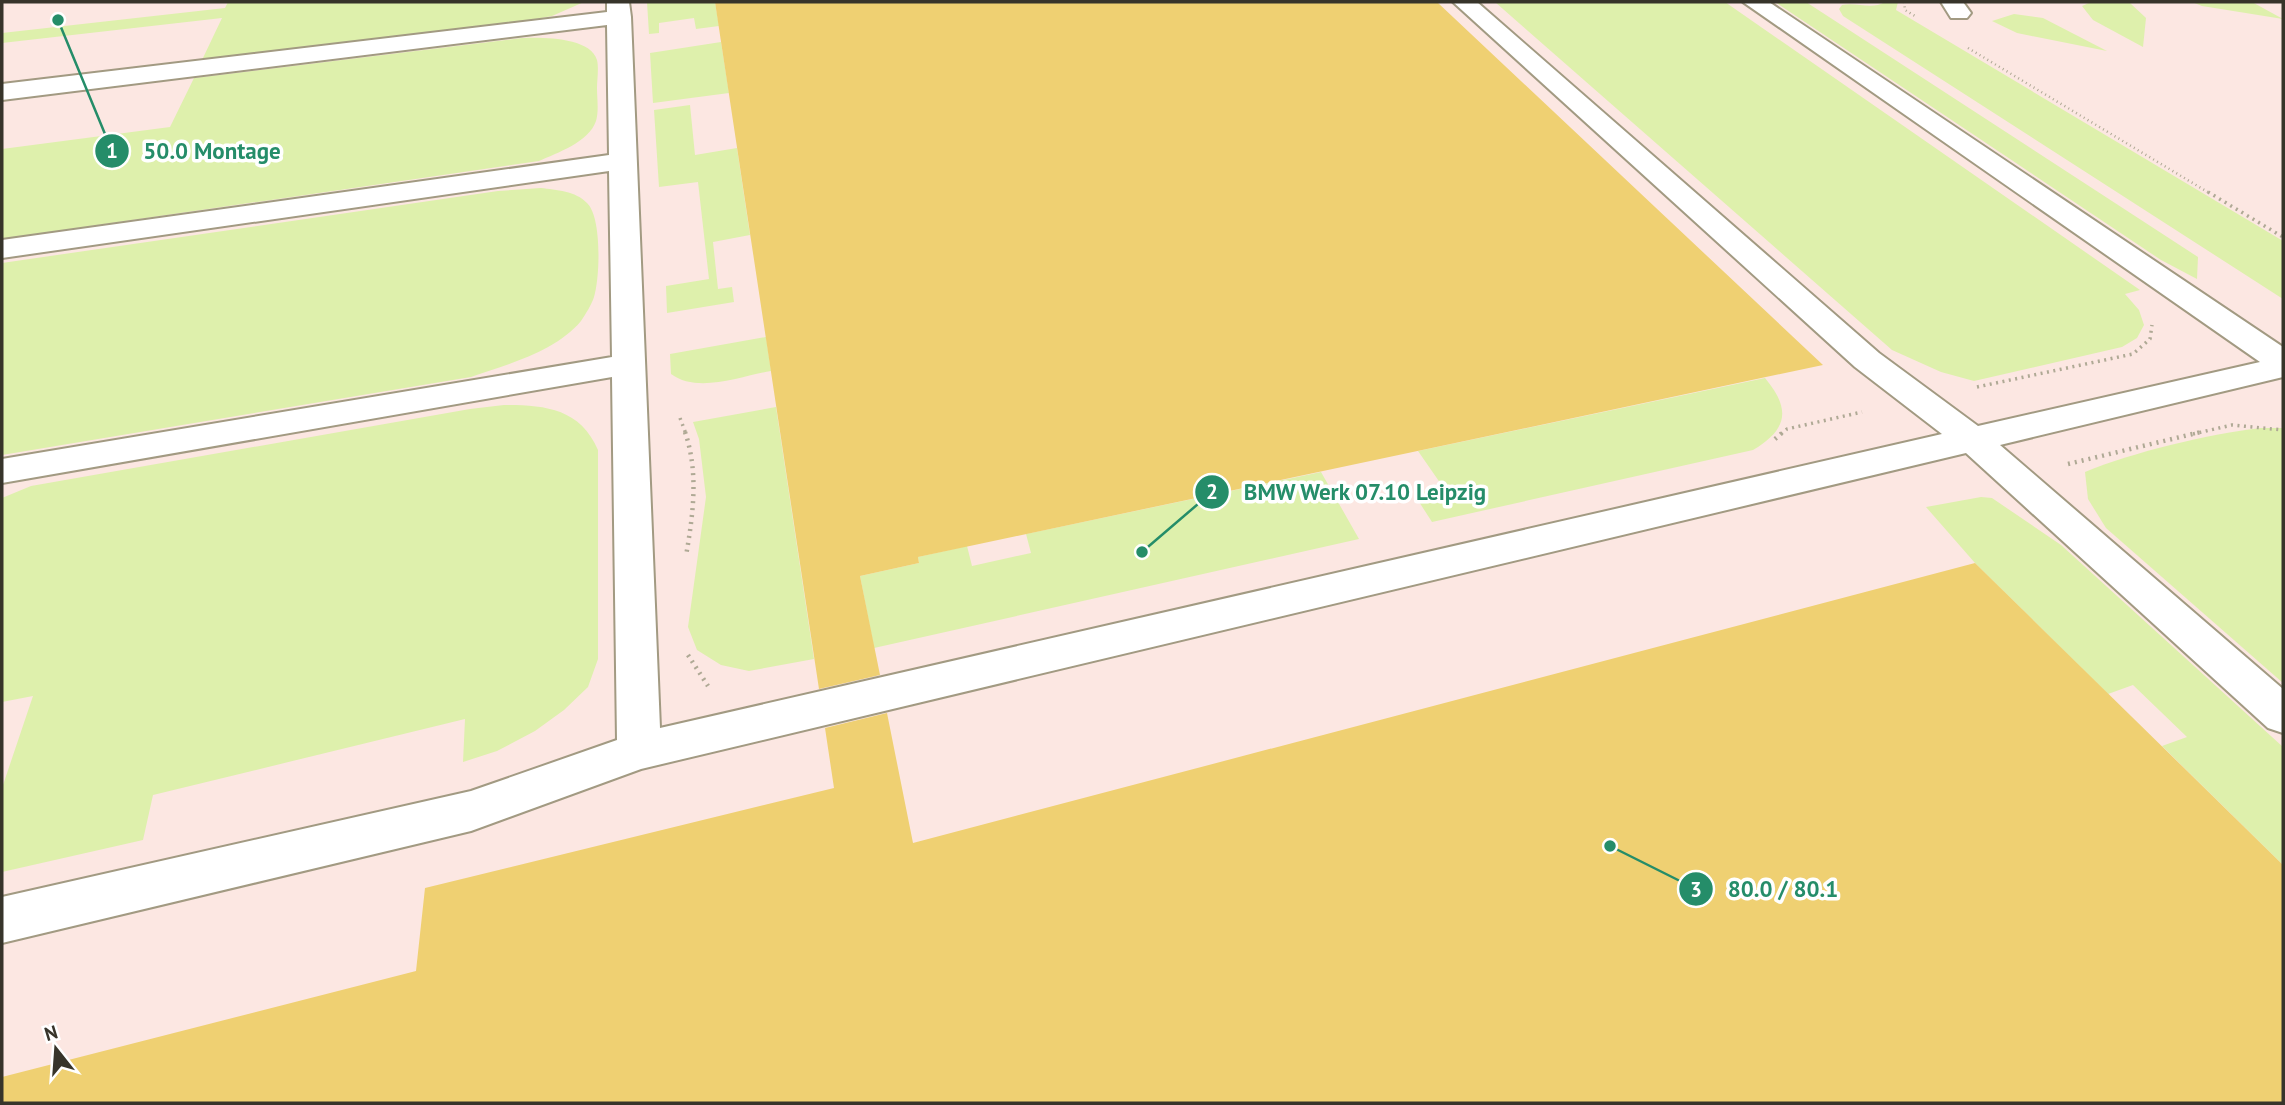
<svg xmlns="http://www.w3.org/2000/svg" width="2285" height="1105" font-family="'PT Sans',sans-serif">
  <rect width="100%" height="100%" fill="#fff6dc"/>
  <rect fill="#fce7e2" x="2" y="2" width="2281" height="1101"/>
  <g fill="#def0ac">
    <path d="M228,2H584L552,16L526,21L202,60L222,18L2,43V33L225,8Z"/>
    <path d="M647,2H715L719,26L696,29L694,18L659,23V33L649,34Z"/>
    <path d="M1495,2H1725L2140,290L2125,294L2139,310L2144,325L2137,338L2122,347L1974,381L1941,372L1892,350Z"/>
    <path d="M1775,2H1806L2198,257L2197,279L2161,260Z"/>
    <path d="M1885,2H1898L1896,10L2283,241V299L1843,16L1839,9L1842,5C1857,2 1872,10 1885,2Z"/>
    <path d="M2091,2L2130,3L2146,18L2143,47L2093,20L2082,6Z"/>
    <path d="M2192,2H2252L2283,19L2202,6Z"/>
    <path d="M2014,14L2043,18L2107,51L2017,33L1992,21Z"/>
    <path d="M522,38C541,37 591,37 597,60C599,68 597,80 597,88C597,98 599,111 596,121C589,142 557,153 539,161L2,239V149L170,127L194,78Z"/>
    <path d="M721,42L729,93L653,103L650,53Z"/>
    <path d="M690,105L695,155L737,148L750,235L713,242L718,289L732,287L734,302L667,313L666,286L709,279L698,182L659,187L654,110Z"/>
    <path d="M541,188C556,190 576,191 587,203C602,217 600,278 594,297C592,304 585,315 581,321C555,352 508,364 471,377L2,455V263L498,191Z"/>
    <path d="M766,337L771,371C741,376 698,394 671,374L670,354Z"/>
    <path d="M1765,378C1791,409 1788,429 1753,450L1432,522L1414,494L1443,487L1418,451Z"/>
    <path d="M504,405C544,405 580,408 598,450V659L588,687L564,710L535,731L497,751L463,762L465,719L153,795L143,840L2,872V788L33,696L2,702V498L31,486L470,409Z"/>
    <path d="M776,407L814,659L749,671L721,665L697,650L688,627L706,497L699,439L693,422Z"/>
    <path d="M2261,428H2283V683L2106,528L2088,499L2085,472C2133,452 2209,434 2261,428Z"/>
    <path d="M1321,472L1359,539L874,648L860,576L919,563L918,557L967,546L972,566L1031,553L1026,534Z"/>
    <path d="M1981,497L1992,498L2061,545L2283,747V865L2162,746L2187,737L2133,685L2108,694L1975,563L1926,507Z"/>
  </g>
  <g fill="#efd072">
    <path d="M715,2H1437L1823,365L918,557L919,563L860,576L880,675L819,689Z"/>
    <path d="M1975,563L2283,865V1103H2V1077L416,971L425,888L834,788L825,728L887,713L913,843Z"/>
  </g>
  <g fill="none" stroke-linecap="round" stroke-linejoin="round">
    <g stroke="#a29a82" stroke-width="4">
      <g id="minor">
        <path d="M607,2H629L631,17L660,728L1942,434L1855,367L1453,2H1477L1879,353L1978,426L2260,362L1743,2H1769L2283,347V377L2000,445L2283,689V733L2268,728L1966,453L641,769L471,831L2,943V897L471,791L617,740L612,377L2,483V459L612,357L609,171L2,258V240L609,155L607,25L2,100V84L607,12Z"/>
        <path d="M1941,2H1963L1971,13L1967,18H1951Z"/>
      </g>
    </g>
    <g stroke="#afa995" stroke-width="2.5" stroke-dasharray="1 3.5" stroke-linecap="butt">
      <path d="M1904,2L1905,10L1915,16"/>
      <path d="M1968,48L2211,194"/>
    </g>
    <g stroke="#afa995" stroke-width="3.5" stroke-dasharray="2 4.5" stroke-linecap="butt">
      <path d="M2208,192L2283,237"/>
      <path d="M1977,387L2133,354L2150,339L2152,325"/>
      <path d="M680,418L686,434"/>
      <path d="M1781,434L1787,429L1862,412"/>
      <path d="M2193,434L2232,425L2283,430"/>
    </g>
    <g stroke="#afa995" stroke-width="4.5" stroke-dasharray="2 5" stroke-linecap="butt">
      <path d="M685,432C699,473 693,515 686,556"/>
      <path d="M1775,439L1783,432"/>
      <path d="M2068,464L2201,432"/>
      <path d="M688,655L708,686"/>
    </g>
    <use href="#minor" fill="#fff" fill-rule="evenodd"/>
  </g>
  <path fill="none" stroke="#258d69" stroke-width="2.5" d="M58 20L112 151M1142 552L1212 492M1610 846L1696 889"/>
  <g fill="#258d69" stroke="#fff" stroke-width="2.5">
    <circle cx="58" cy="20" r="7"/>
    <circle cx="1142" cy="552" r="7"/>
    <circle cx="1610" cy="846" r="7"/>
    <circle cx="112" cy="151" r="18"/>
    <circle cx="1212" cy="492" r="18"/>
    <circle cx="1696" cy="889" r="18"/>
  </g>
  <g font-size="21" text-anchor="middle" font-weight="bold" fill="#fff">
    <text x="112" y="158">1</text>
    <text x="1212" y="499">2</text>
    <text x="1696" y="897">3</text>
  </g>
  <g font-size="23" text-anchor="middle" font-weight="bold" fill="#258d69" stroke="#fff" stroke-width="7" stroke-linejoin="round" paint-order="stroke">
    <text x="212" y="159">50.0 Montage</text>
    <text x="1365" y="500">BMW Werk 07.10 Leipzig</text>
    <text x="1783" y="897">80.0 / 80.1</text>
  </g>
  <rect width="2285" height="1105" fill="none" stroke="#37342a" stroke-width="7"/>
  <g transform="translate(56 1049) rotate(343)" stroke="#ffffff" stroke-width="5" paint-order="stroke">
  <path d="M0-5L12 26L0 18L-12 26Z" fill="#37342a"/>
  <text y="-10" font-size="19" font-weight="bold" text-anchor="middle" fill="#37342a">N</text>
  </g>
</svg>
